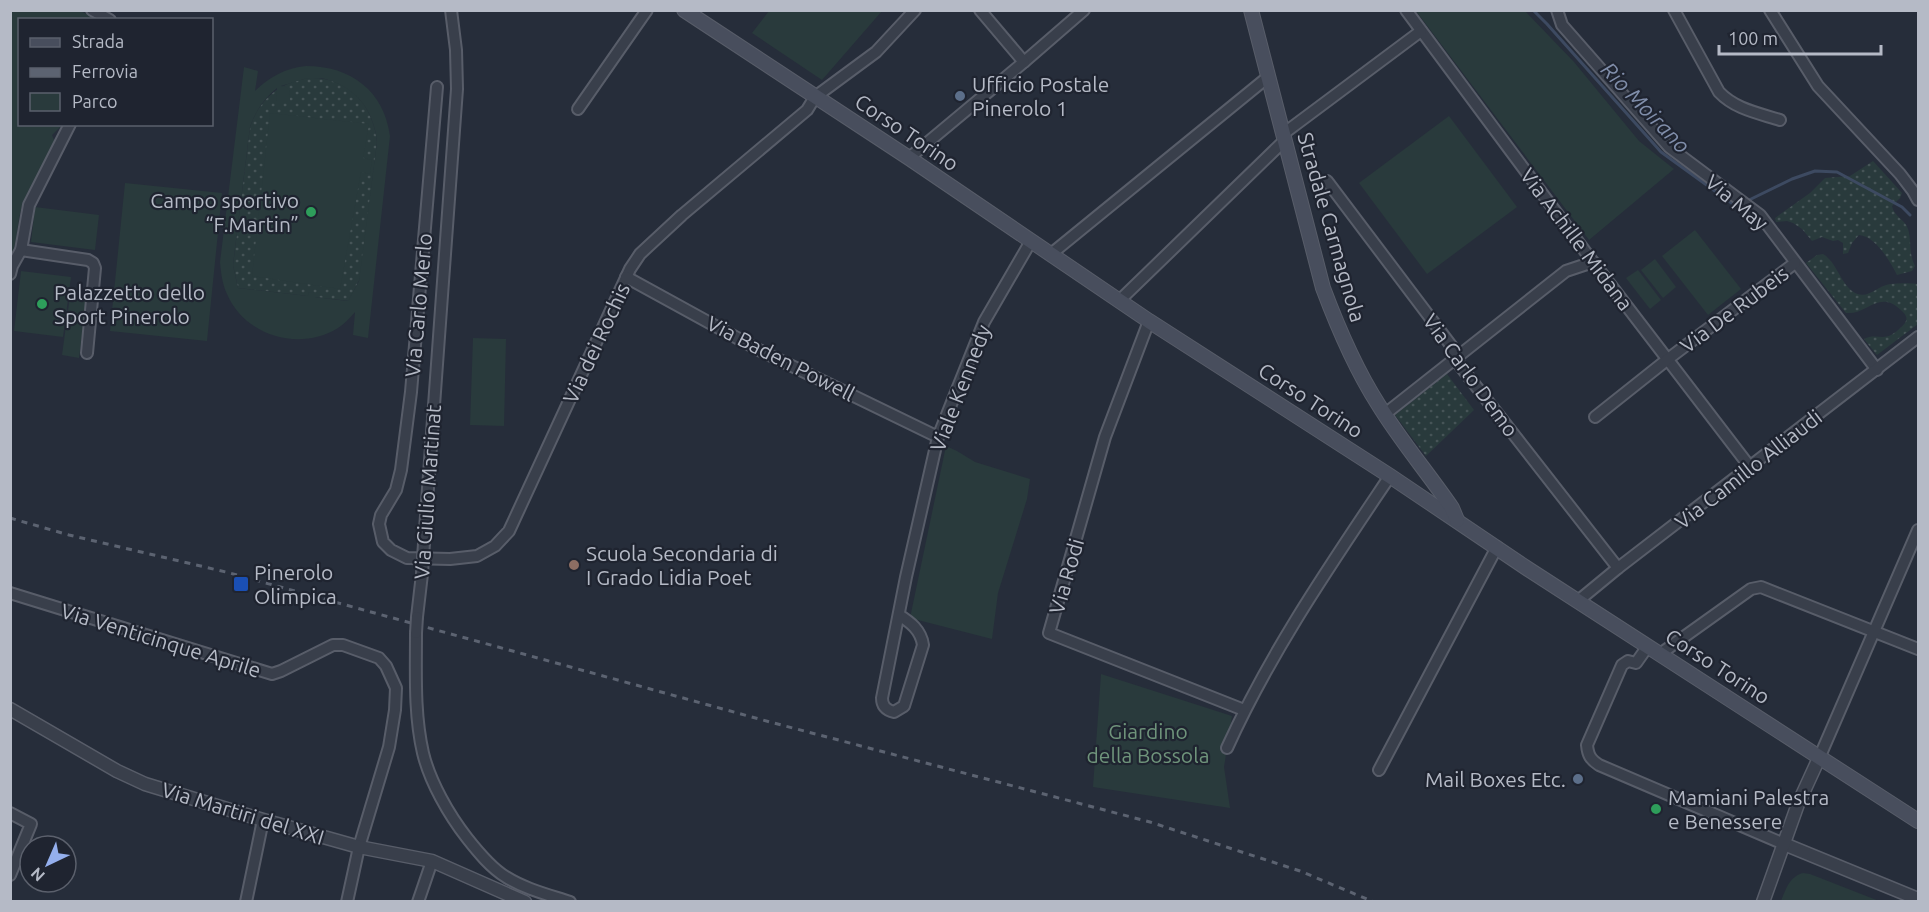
<svg xmlns="http://www.w3.org/2000/svg" width="1929" height="912" font-family="Ubuntu,sans-serif">
  <defs>
    <pattern id="grass-dots" width="8" height="8" patternUnits="userSpaceOnUse" patternTransform="scale(1.5)"><rect width="8" height="8" fill="#293a3c"/><path d="M2 2h.1M6 6h.1" fill="none" stroke="#465457" stroke-width="1.8" stroke-linecap="round"/></pattern>
  </defs>
  <rect width="100%" height="100%" fill="#262d3a"/>
  <g fill="url(#grass-dots)">
    <path d="M310,78C349,77 373,105 377,142L361,276L349,301L238,288L233,265L250,127C260,98 280,82 310,78Z"/>
    <path d="M1873,161L1902,193L1900,198L1892,206C1894,217 1905,219 1908,229C1912,242 1908,252 1915,266L1912,271L1897,275C1890,261 1875,236 1859,235L1852,243L1848,253L1843,254V243L1838,240L1833,241L1822,237L1812,241L1802,229L1793,223L1787,221L1776,222L1775,218L1810,193L1825,178L1850,176Z"/>
    <path d="M1823,254C1837,263 1839,280 1852,291C1867,302 1876,286 1890,284C1899,283 1910,283 1918,284V324L1877,355L1864,339C1875,333 1881,340 1891,335C1895,333 1902,327 1905,323C1908,318 1906,315 1902,311C1879,288 1868,315 1846,313L1806,263L1817,255Z"/>
    <path d="M1447,374L1474,410L1426,456L1395,415Z"/>
  </g>
  <g fill="#293a3c" fill-rule="evenodd">
    <path d="M11,11H80L98,19L20,20V124L62,125L52,135L56,145C44,165 30,184 22,206C17,223 18,241 11,256Z"/>
    <path d="M769,11V10L882,11L822,80L752,33Z"/>
    <path d="M1416,11H1525L1574,62L1639,141L1674,169L1589,240Z"/>
    <path d="M306,66C351,66 384,91 390,136L368,338L353,335L355,312C350,318 344,324 338,328C299,352 245,336 227,294C222,283 221,273 220,262L244,67L258,71L255,91C269,77 286,68 306,66ZM321,78C354,85 374,109 377,142L359,281L348,301L315,297V293L309,292L308,296L238,288L233,265L250,127C256,110 264,99 277,88L276,101H290L289,90L286,87L281,86L304,79Z"/>
    <path d="M270,113L369,124L363,158L372,160L370,174L361,172L340,289L252,276Z"/>
    <path d="M1449,116L1517,207L1427,274L1359,183Z"/>
    <path d="M125,183L222,193L207,341L110,331Z"/>
    <path d="M35,207L99,215L95,250L31,242Z"/>
    <path d="M1695,230L1741,289L1708,315L1662,256Z"/>
    <path d="M1655,259L1676,287L1663,298L1641,270Z"/>
    <path d="M1638,270L1661,300L1650,309L1626,278Z"/>
    <path d="M21,271L71,277L63,337L14,331Z"/>
    <path d="M70,296L87,298L79,358L62,355Z"/>
    <path d="M473,338L506,339L504,426L470,425Z"/>
    <path d="M946,446L957,451L975,462L1030,479L1027,499L998,593L992,639L910,618Z"/>
    <path d="M1101,674L1232,716L1224,767L1230,808L1093,787Z"/>
    <path d="M1803,873L1810,874L1879,901H1781C1786,889 1789,877 1803,873Z"/>
  </g>
  <g fill="none" stroke-linecap="round" stroke-linejoin="round">
    <g stroke="#3d4a61" stroke-width="3">
      <path d="M1533,10L1547,24L1661,152L1737,207L1741,204"/>
      <path d="M1747,201L1792,179L1815,171L1837,172L1902,207L1910,215"/>
    </g>
    <g stroke="#585d69" stroke-width="14">
      <g id="minor">
        <path d="M92,10L110,20"/>
        <path d="M1406,10L1593,262L1750,467"/>
        <path d="M1557,10L1562,25L1669,147L1760,215L1877,370"/>
        <path d="M1674,10L1719,92C1735,109 1758,113 1780,120"/>
        <path d="M1770,10L1818,86L1900,174L1913,191L1918,200"/>
        <path d="M1024,62L1084,10"/>
        <path d="M437,87L411,392L401,470L396,490L381,515L379,524L383,542L391,550L407,558L450,559L477,556L495,546L509,531L630,269L640,254L682,215L807,110L815,97L876,52L915,10"/>
        <path d="M578,109L647,10"/>
        <path d="M1283,134L1421,31"/>
        <path d="M909,158L1024,62L980,10"/>
        <path d="M1327,181L1453,348L1456,359L1461,367L1618,568"/>
        <path d="M21,250L88,260L93,263L95,268L87,353"/>
        <path d="M1051,254L1268,77"/>
        <path d="M10,274L12,266L21,250L29,205L70,124"/>
        <path d="M626,277L761,351L938,437"/>
        <path d="M1120,300L1285,140"/>
        <path d="M1149,321L1105,437L1049,633L1244,710"/>
        <path d="M1385,414L1566,271L1593,262"/>
        <path d="M1595,417L1668,359L1795,263"/>
        <path d="M424,543L457,89L456,50L451,10"/>
        <path d="M10,593L272,674L281,671L333,645H343L379,658L386,666L396,688L395,710L389,747L359,847L347,902"/>
        <path d="M1578,601L1618,568L1918,337"/>
        <path d="M899,615C910,622 921,630 923,645L904,706L894,712C886,710 882,706 882,698L906,577L938,437L984,322L1031,241"/>
        <path d="M417,617L422,574"/>
        <path d="M416,633C416,673 414,714 423,753C430,782 449,815 467,838C478,852 491,868 506,877C525,889 549,895 570,902"/>
        <path d="M1648,646L1636,663L1628,661L1622,665L1587,745C1588,755 1590,759 1599,765L1784,844"/>
        <path d="M1660,654L1751,589L1761,587L1918,649"/>
        <path d="M1227,748C1271,651 1331,564 1390,476"/>
        <path d="M1820,756L1918,530"/>
        <path d="M1379,770L1497,547"/>
        <path d="M10,813L31,824L10,875"/>
        <path d="M246,902L263,820"/>
        <path d="M418,902L432,861"/>
      </g>
    </g>
    <g stroke="#585d69" stroke-width="15">
      <g id="tertiary">
        <path d="M10,709L117,771L145,784L263,820L359,847L432,861L525,902"/>
        <path d="M1784,844L1918,899"/>
        <path d="M1763,902L1798,804L1820,756"/>
      </g>
    </g>
    <g stroke="#585d69" stroke-width="16">
      <g id="secondary">
        <path d="M684,10L909,158L1149,321L1390,476L1528,569L1918,821"/>
        <path d="M1251,10L1323,288C1338,328 1355,368 1378,404C1400,440 1428,473 1452,508L1457,520"/>
      </g>
    </g>
    <use href="#minor" stroke="#393f4b" stroke-width="10"/>
    <use href="#tertiary" stroke="#393f4b" stroke-width="12"/>
    <use href="#secondary" stroke="#484e5d" stroke-width="14"/>
    <path stroke="#5c6371" stroke-width="3" stroke-dasharray="6 6" stroke-linecap="butt" d="M10,518L69,535L226,572L770,722L1150,822L1300,871L1374,902"/>
    <g stroke="#585d69" stroke-width="14" stroke-linecap="butt">
      <g id="minor-bridge">
        <path d="M422,574L424,543"/>
        <path d="M416,633L417,617"/>
      </g>
    </g>
    <use href="#minor-bridge" stroke="#393f4b" stroke-width="10"/>
  </g>
  <g fill="#5c6f8a" stroke="#1f2430" stroke-width="2">
    <circle cx="960" cy="96" r="6"/>
    <circle cx="1578" cy="779" r="6"/>
  </g>
  <g fill="#2e9e5b" stroke="#1f2430" stroke-width="2">
    <circle cx="311" cy="212" r="6"/>
    <circle cx="42" cy="304" r="6"/>
    <circle cx="1656" cy="809" r="6"/>
  </g>
  <circle fill="#8d6e63" stroke="#1f2430" stroke-width="2" cx="574" cy="565" r="6"/>
  <rect fill="#1a4fb4" stroke="#1f2430" stroke-width="2" x="233" y="576" width="16" height="16" rx="3"/>
  <g text-anchor="middle" dominant-baseline="central" stroke-width="4.5" stroke-linejoin="round" paint-order="stroke">
    <g font-size="21" fill="#b5bac6" stroke="#1f2430" text-anchor="start">
      <text x="972" y="84">Ufficio Postale<tspan x="972" dy="24">Pinerolo 1</tspan></text>
      <text x="299" y="200" text-anchor="end">Campo sportivo<tspan x="299" dy="24">“F.Martin”</tspan></text>
      <text x="54" y="292">Palazzetto dello<tspan x="54" dy="24">Sport Pinerolo</tspan></text>
      <text x="586" y="553">Scuola Secondaria di<tspan x="586" dy="24">I Grado Lidia Poet</tspan></text>
      <text x="254" y="572">Pinerolo<tspan x="254" dy="24">Olimpica</tspan></text>
      <text x="1566" y="779" text-anchor="end">Mail Boxes Etc.</text>
      <text x="1668" y="797">Mamiani Palestra<tspan x="1668" dy="24">e Benessere</tspan></text>
    </g>
    <g font-size="21" fill="#b5bac6" stroke="#1f2430">
      <text transform="translate(907 132) rotate(34)">Corso Torino</text>
      <text transform="translate(1737 202) rotate(40)">Via May</text>
      <text transform="translate(1332 227) rotate(74)">Stradale Carmagnola</text>
      <text transform="translate(1577 239) rotate(53)">Via Achille Midana</text>
      <text transform="translate(418 305) rotate(-85)">Via Carlo Merlo</text>
      <text transform="translate(1734 309) rotate(-37)">Via De Rubeis</text>
      <text transform="translate(596 343) rotate(-65)">Via dei Rochis</text>
      <text transform="translate(781 358) rotate(27)">Via Baden Powell</text>
      <text transform="translate(1471 375) rotate(54)">Via Carlo Demo</text>
      <text transform="translate(960 388) rotate(-69)">Viale Kennedy</text>
      <text transform="translate(1311 400) rotate(33)">Corso Torino</text>
      <text transform="translate(1748 469) rotate(-38)">Via Camillo Alliaudi</text>
      <text transform="translate(427 492) rotate(-86)">Via Giulio Martinat</text>
      <text transform="translate(1066 576) rotate(-74)">Via Rodi</text>
      <text transform="translate(161 640) rotate(17)">Via Venticinque Aprile</text>
      <text transform="translate(1718 666) rotate(33)">Corso Torino</text>
      <text transform="translate(243 813) rotate(17)">Via Martiri del XXI</text>
    </g>
    <g font-size="21" fill="#6f947b" stroke="#1f2430">
      <text x="1148" y="731">Giardino<tspan x="1148" dy="24">della Bossola</tspan></text>
    </g>
    <g font-size="22" font-style="italic" fill="#808eaa" stroke="#1f2430">
      <text transform="translate(1646 107) rotate(46)">Rio Moirano</text>
    </g>
  </g>
  <rect width="1929" height="912" fill="none" stroke="#b5bac6" stroke-width="24"/>
  <rect x="18" y="18" width="195" height="108" fill="#1f2430" stroke="#5b606c" stroke-width="1.5"/>
  <rect x="30" y="38" width="30" height="9" fill="#484e5d" stroke="#5b606c" stroke-width="1.5"/>
  <text x="72" y="48" font-size="18" fill="#b5bac6">Strada</text>
  <rect x="30" y="68" width="30" height="9" fill="#5c6371" stroke="#5b606c" stroke-width="1.5"/>
  <text x="72" y="78" font-size="18" fill="#b5bac6">Ferrovia</text>
  <rect x="30" y="93" width="30" height="18" fill="#293a3c" stroke="#5b606c" stroke-width="1.5"/>
  <text x="72" y="108" font-size="18" fill="#b5bac6">Parco</text>
  <g transform="translate(48 864) rotate(224)"><circle r="28" fill="#1f2430" stroke="#5b606c" stroke-width="1.5"/>
  <path d="M0-4.5L10 22L0 15L-10 22Z" fill="#94afed"/>
  <text y="-9" font-size="16" font-weight="bold" text-anchor="middle" fill="#b5bac6">N</text>
  </g>
  <path d="M1719 45v9h162v-9" fill="none" stroke="#b5bac6" stroke-width="3"/>
  <text x="1728" y="45" font-size="18" fill="#b5bac6" stroke="#1f2430" stroke-width="4.5" paint-order="stroke">100 m</text>
</svg>
